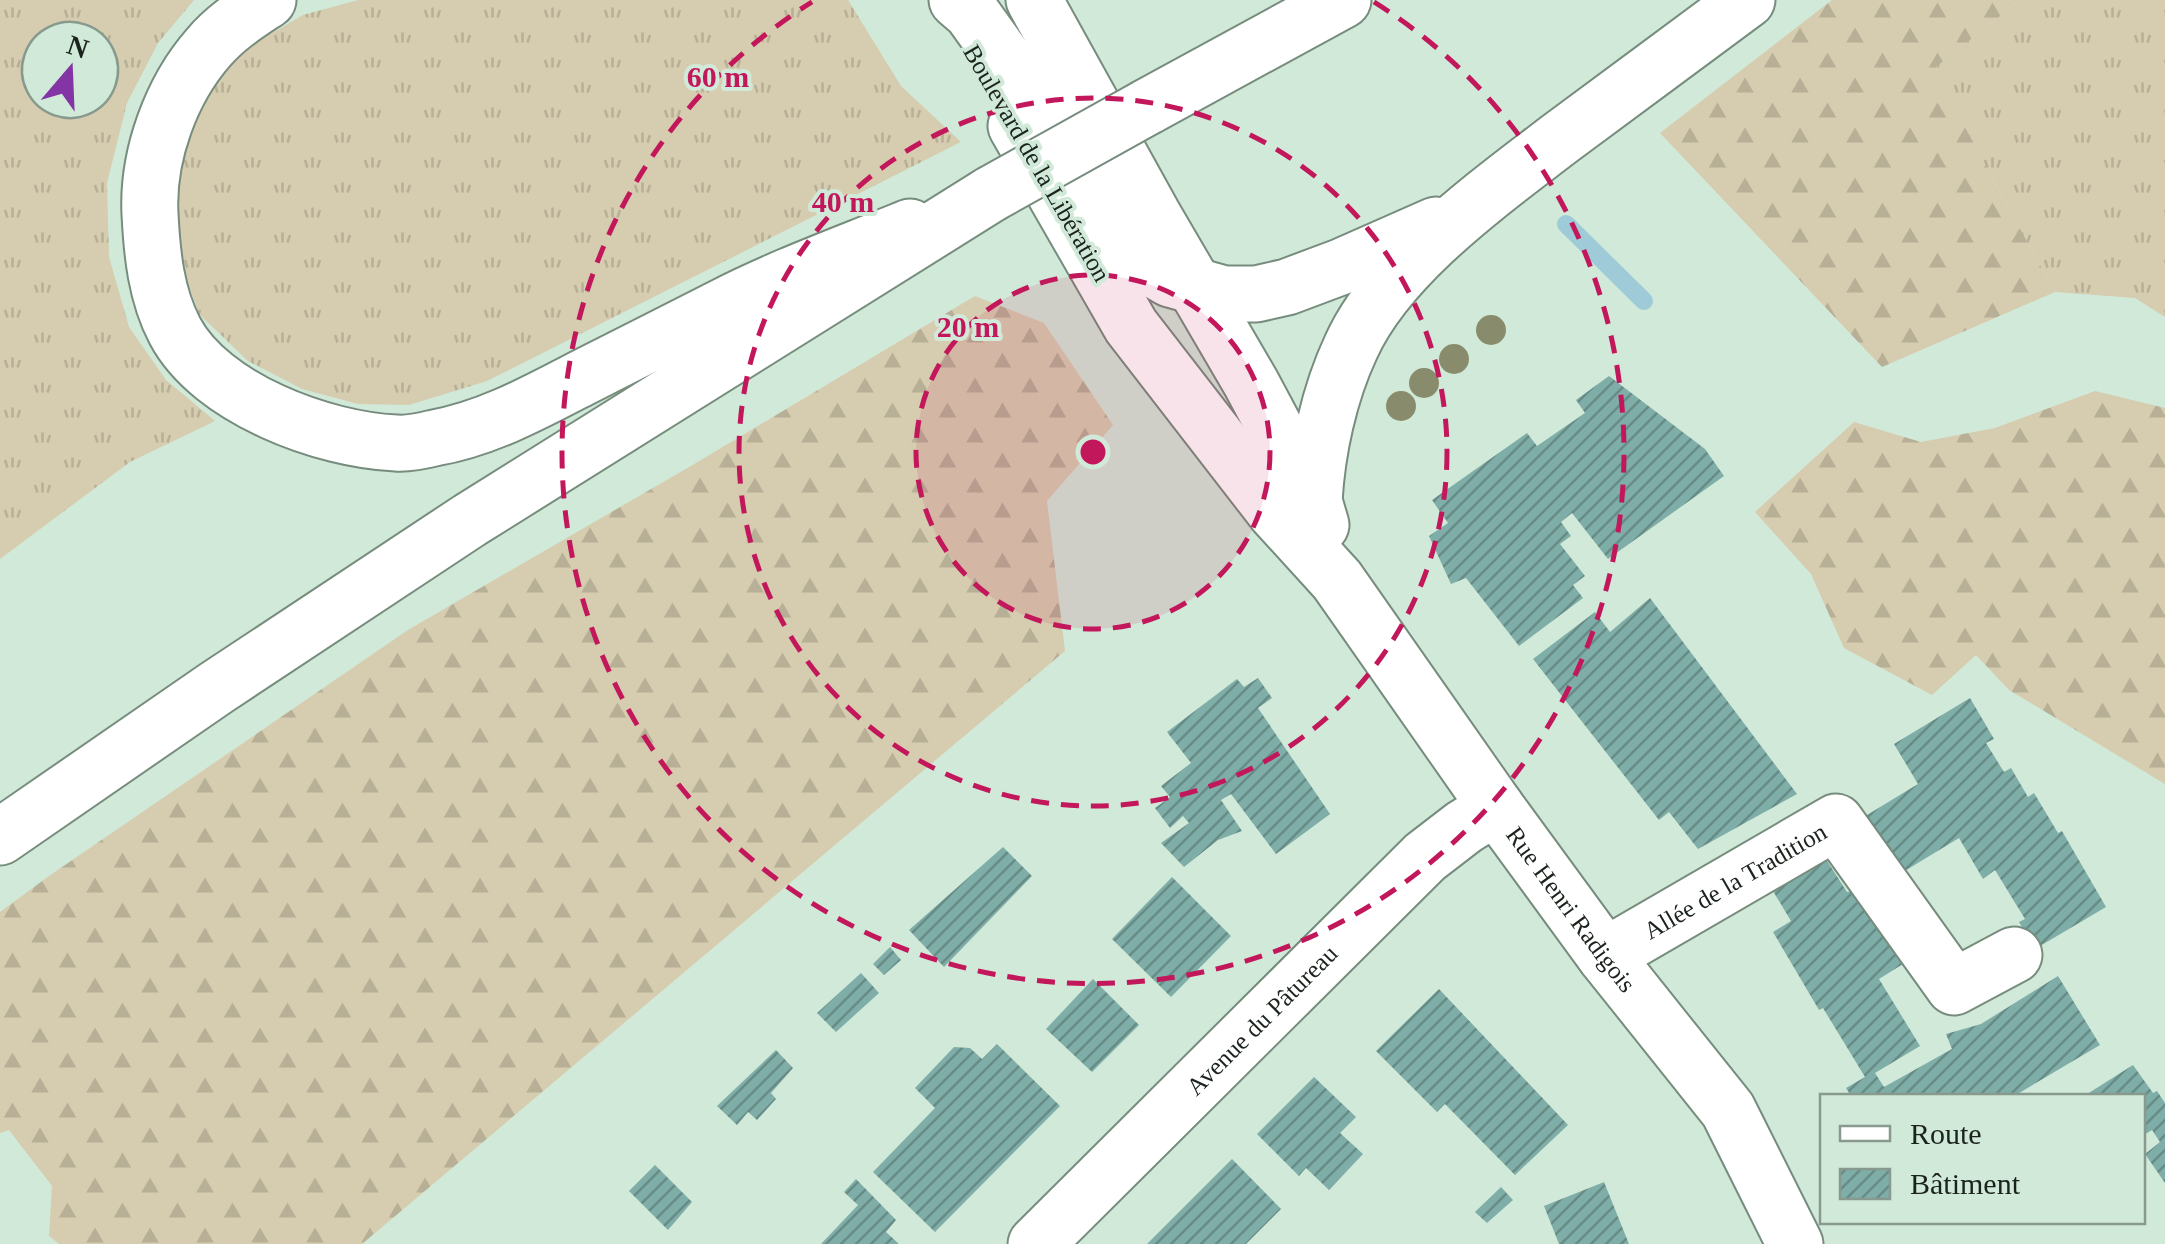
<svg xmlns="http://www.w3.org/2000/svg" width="2165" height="1244" font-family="Georgia,serif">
  <defs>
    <pattern id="grass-tufts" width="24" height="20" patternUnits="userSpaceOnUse" patternTransform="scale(2.5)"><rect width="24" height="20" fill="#d6ccaf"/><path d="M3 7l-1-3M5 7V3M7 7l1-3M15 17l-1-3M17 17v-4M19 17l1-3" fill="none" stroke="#b7af96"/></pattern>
    <pattern id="forest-firs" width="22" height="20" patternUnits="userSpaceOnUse" patternTransform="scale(2.5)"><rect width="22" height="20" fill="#d6ccaf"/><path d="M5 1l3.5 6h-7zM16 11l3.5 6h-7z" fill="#b7af96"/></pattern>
    <pattern id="building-hatch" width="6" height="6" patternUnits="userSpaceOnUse" patternTransform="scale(2.5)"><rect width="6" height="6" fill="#7fada7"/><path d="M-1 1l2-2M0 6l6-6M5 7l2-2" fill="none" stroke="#678c87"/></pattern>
  </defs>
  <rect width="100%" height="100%" fill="#d1e9d8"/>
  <g fill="url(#grass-tufts)" fill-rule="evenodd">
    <path d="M0,0H194L158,43L127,103L107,183L109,257L129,327L166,380L215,421L130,462L0,559ZM100,40V100H40V40Z"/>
    <path d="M358,0H848L901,86L961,142L487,381L409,405L358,404L302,389L248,361L199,314L178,254L174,186L192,114L234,55L303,15Z"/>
    <path d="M2020,0H2165V317L2135,298L2055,292L1986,167L1936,67Z"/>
  </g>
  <g fill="url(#forest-firs)">
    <path d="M1832,0H2020L1936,67L1986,167L2055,292L1882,367L1660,133Z"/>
    <path d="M975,296L1044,323L1113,425L1047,501L1065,651L362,1244H59L49,1236L52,1186L9,1130L0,1133V912L49,876L408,630L696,463Z"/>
    <path d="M2095,391L2165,408V784L2009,690L1976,655L1932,695L1844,648L1811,574L1755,512L1854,422L1921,442L1995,428Z"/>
  </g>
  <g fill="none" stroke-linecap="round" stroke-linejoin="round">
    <path stroke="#9fcbd8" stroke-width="18" d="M1566,224L1644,301"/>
  </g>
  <g fill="url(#building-hatch)">
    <path d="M1609,376L1705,449L1724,476L1608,559L1572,513L1561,522L1571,536L1560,544L1585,576L1573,585L1583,598L1519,646L1466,578L1451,584L1429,536L1448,523L1432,500L1527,433L1537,446L1585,413L1576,400Z"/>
    <path d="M1650,598L1797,794L1698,849L1669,812L1659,820L1533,659L1595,612L1610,632Z"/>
    <path d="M1258,678L1272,698L1258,708L1330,814L1276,854L1231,794L1221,800L1242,831L1218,840L1184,867L1161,843L1189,823L1183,816L1170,828L1155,808L1170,797L1161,786L1191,763L1167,732L1237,679L1244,687Z"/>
    <path d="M1970,698L1994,739L1986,743L2004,772L2011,768L2028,797L2034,793L2058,833L2062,831L2106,907L2035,949L2019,922L2025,919L1995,870L1983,879L1959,838L1903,872L1885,843L1880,846L1862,818L1918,784L1894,744Z"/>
    <path d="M1003,847L1032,876L944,967L909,930Z"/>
    <path d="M1822,853L1847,892L1851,891L1903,964L1879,979L1920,1046L1875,1073L1884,1087L1952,1049L1946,1034L1981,1024L2058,976L2100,1045L2014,1096H1851L1846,1088L1865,1077L1823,1008L1819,1010L1773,932L1791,921L1770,886Z"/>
    <path d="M1172,877L1231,936L1171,997L1112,939Z"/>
    <path d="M890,947L901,960L884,975L873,964Z"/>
    <path d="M861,973L879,993L836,1032L817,1013Z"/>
    <path d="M1093,979L1139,1025L1092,1072L1046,1029Z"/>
    <path d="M1439,989L1568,1125L1515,1175L1445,1104L1437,1112L1376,1051Z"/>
    <path d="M997,1044L1060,1106L935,1232L873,1172L935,1108L915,1088L954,1047L970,1048L982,1059Z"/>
    <path d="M776,1050L793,1068L771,1093L776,1099L757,1120L748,1112L737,1125L717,1106Z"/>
    <path d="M2133,1065L2153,1093L2157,1091L2165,1103V1183L2145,1154L2160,1142L2152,1130L2142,1136V1096H2084Z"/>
    <path d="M1314,1077L1356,1117L1340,1133L1363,1154L1329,1190L1306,1168L1299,1176L1257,1134Z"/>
    <path d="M1232,1159L1281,1209L1246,1244H1147Z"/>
    <path d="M655,1165L692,1202L668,1230L629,1191Z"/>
    <path d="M856,1179L896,1220L886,1232L899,1244H821L858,1205L844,1192Z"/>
    <path d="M1604,1182L1629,1244H1559L1544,1206Z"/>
    <path d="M1501,1187L1513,1200L1487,1223L1475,1212Z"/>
  </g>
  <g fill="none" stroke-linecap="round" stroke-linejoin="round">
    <g stroke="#768c7d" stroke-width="59">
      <g id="minor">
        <path d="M268,0C247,14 226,27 209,47C171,90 147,156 150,214C152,254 156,295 175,331C211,399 324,440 396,443C408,444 422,441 434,438C486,429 534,403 580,379C627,355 675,331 722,307C782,276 847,253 910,227"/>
        <path d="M1034,0L1153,215L1251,383L1314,501L1321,525"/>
        <path id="s1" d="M1016,126L1131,326L1275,512L1337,580L1496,807L1605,956L1728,1110L1795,1244"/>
        <path id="s2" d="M1605,956L1836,822L1954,987L2014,955"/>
        <path id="s3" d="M1036,1244L1425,857L1464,827L1496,807"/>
      </g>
    </g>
    <g stroke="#768c7d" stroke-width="59">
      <g id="major">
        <path d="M957,0L971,12L1014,72L1115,234L1137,260L1170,279L1224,294H1256L1287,287L1343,266L1436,225"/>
        <path d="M1147,107L1343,0"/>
        <path d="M1314,501C1317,450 1329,394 1351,347C1388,265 1488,194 1558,140C1621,93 1684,47 1747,0"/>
        <path d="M0,837L216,688L470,520L991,194"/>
      </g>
    </g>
    <use href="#minor" stroke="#fff" stroke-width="55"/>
    <use href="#major" stroke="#fff" stroke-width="55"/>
    <g stroke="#768c7d" stroke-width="59" stroke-linecap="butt">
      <path id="major-bridge" d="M991,194L1147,107"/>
    </g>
    <use href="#major-bridge" stroke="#fff" stroke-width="55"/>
  </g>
  <g fill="#888c6c">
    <circle cx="1491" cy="330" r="15"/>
    <circle cx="1454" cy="359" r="15"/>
    <circle cx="1424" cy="383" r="15"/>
    <circle cx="1401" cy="406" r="15"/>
  </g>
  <circle cx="1093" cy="452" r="177" fill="#c2185b" fill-opacity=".12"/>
  <g fill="none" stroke="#c2185b" stroke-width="5" stroke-dasharray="18 12">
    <circle cx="1093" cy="452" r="177"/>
    <circle cx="1093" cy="452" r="354"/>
    <path d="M1374 2A531 531 0 1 1 812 2"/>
  </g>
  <g text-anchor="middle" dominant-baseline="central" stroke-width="8" stroke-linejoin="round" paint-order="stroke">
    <g font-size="25" fill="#1b231d" stroke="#d1e9d8">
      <text transform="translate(1037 163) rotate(60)">Boulevard de la Libération</text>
      <text stroke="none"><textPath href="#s2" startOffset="150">Allée de la Tradition</textPath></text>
      <text stroke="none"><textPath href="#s1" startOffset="962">Rue Henri Radigois</textPath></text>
      <text stroke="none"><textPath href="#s3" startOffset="318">Avenue du Pâtureau</textPath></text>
    </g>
  </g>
  <circle cx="1093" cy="452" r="15" fill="#c2185b" stroke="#d1e9d8" stroke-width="5"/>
  <g font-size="30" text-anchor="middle" font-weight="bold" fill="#c2185b" stroke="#d1e9d8" stroke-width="8" stroke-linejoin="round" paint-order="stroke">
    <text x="718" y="87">60 m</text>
    <text x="843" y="212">40 m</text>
    <text x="968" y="337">20 m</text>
  </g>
  <rect x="1820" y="1094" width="325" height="130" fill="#d1e9d8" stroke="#889a8d" stroke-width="2.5"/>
  <rect x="1840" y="1126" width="50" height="15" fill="#ffffff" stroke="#889a8d" stroke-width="2.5"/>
  <text x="1910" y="1144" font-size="30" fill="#1b231d">Route</text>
  <rect x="1840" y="1169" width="50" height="30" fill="url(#building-hatch)" stroke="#889a8d" stroke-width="2.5"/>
  <text x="1910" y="1194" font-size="30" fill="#1b231d">Bâtiment</text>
  <g transform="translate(70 70) rotate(19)"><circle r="48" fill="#d1e9d8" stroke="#889a8d" stroke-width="2.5"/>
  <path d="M0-8L18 38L0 25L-18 38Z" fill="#8335a6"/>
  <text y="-15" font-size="28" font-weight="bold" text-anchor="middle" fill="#1b231d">N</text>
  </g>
</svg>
